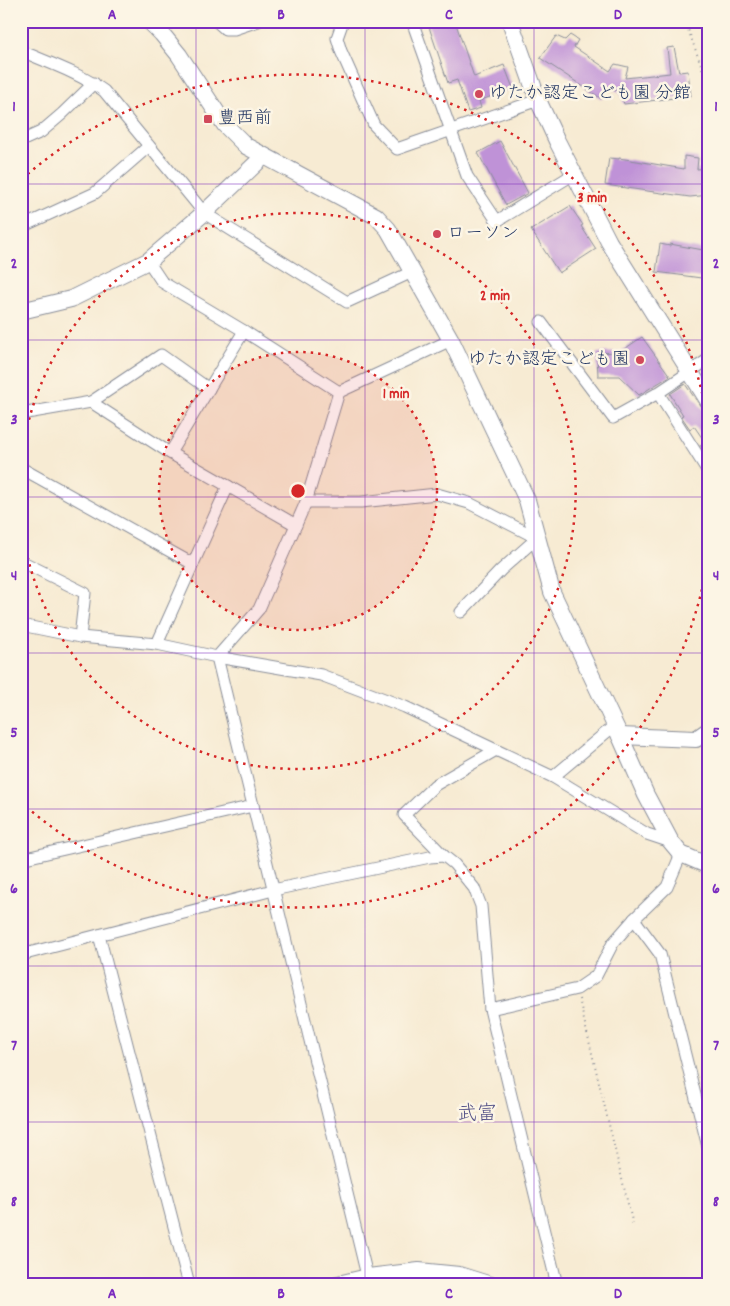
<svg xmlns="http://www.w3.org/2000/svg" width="730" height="1306" font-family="Dekko,'Klee One',sans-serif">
  <rect width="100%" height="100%" fill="#fcf5e5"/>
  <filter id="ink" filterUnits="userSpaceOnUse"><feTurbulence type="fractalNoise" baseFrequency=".02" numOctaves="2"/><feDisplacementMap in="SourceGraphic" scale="10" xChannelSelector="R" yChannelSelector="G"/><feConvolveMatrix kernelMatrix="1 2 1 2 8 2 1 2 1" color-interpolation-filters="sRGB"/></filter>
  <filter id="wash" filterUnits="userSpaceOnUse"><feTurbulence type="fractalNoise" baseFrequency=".0096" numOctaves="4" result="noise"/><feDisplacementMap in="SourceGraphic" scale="20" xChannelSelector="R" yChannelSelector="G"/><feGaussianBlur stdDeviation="1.12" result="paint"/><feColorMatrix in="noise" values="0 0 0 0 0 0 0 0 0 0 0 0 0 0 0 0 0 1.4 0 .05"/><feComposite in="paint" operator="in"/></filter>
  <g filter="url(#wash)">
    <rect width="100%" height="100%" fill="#f7ebd3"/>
    <g id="blocks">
      <g fill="#bf92d7">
        <path d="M427,21H455L474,77L504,65L513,88L479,101L481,108L468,112L457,80L448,83Z"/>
        <path d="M570,35L578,40L574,47L610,71L615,64L628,67L625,78L670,73L667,48L674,47L679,72L688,71L691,96L624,104L620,92L606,87L602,99L540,58L556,36L565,40Z"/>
        <path d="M500,141L528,193L506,205L478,153Z"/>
        <path d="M684,156L698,158L697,169L709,168V195L690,197L605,185L609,158L619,159V158L684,169Z"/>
        <path d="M570,206L583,225L581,226L596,249L559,273L531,230Z"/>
        <path d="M660,244L670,246V244L709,251V279L656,272Z"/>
        <path d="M642,337L670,376L639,395L619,376H598L597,353L620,352Z"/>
        <path d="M685,384L701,407L707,411L709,414V459L700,445L705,442L694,426L690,429L681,416L683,415L670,394Z"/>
      </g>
    </g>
  </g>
  <g filter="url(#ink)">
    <use href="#blocks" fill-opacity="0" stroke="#898d98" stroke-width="1"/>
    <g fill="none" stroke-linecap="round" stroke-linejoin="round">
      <g stroke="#898d98" stroke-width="13">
        <g id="street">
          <path d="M216,21L225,29H234L258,21"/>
          <path d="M343,21L337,38L341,51L374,125L397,149L538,100"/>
          <path d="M412,21L467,176L497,221L574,174"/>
          <path d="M21,55L26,53C52,64 81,74 104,91L196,203L204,213L347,302L412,272"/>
          <path d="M21,141L41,132L62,114L94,83"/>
          <path d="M21,227L95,193L149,146"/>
          <path d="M148,261L162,282L244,331L339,392"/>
          <path d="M541,322L613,418L658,393L709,359"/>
          <path d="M658,393L709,473"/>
          <path d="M91,402L170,453L296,525"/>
          <path d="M21,414L91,402L161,355L209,389"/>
          <path d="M170,453L244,331"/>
          <path d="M21,468L193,564"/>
          <path d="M306,502H361L437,494L469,503L537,538L501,570L461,612"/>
          <path d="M21,561L85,593L80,637"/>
          <path d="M21,625L80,637L157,644L217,657L321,675L405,707L553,777L647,834L671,842"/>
          <path d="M157,644L228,486"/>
          <path d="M217,657L369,1284"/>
          <path d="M217,657L259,609L306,502L339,392L451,340"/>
          <path d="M553,777L615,725"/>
          <path d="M444,856L404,815L435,785L496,750"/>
          <path d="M21,859L253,806"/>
          <path d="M634,919L660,954L709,1151"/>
          <path d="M99,935L189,1285"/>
          <path d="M21,955L273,890L430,857L444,856L454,864L474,888L481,906L490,1009L557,1285"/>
          <path d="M490,1009L577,989L596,976L613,943L634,919L667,887L681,854"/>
        </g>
      </g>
      <g stroke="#898d98" stroke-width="18">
        <g id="secondary">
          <path d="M149,21L162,34L179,55L225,125L246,146L376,216L388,229L451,340L527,500L552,592L620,736L646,795L671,842L681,854L709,866"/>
          <path d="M510,21L538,100L557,141L574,174L609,242L709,402"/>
          <path d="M21,311L71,299L148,261L204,213L264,156"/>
          <path d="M620,736L696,739L709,730"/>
          <path d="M334,1285L368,1277L419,1271L459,1275L491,1285"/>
        </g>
      </g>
      <g stroke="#898d98" stroke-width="2" stroke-dasharray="1 4" stroke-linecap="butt">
        <path d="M685,21L709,87"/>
        <path d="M579,999L633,1225"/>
      </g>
      <use href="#street" stroke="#fff" stroke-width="11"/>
      <use href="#secondary" stroke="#fff" stroke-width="16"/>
    </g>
  </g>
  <path fill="none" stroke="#7b2cbf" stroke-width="1" stroke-opacity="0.55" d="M196,21V1285M365,21V1285M534,21V1285M21,184H709M21,340H709M21,497H709M21,653H709M21,809H709M21,966H709M21,1122H709"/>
  <circle cx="298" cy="491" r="139" fill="#d62828" fill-opacity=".12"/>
  <g fill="none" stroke="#d62828" stroke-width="2.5" stroke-dasharray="2.5 5">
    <circle cx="298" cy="491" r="139"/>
    <path d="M21 464A278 278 0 1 1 21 518"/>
    <path d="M708 560A416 416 0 0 1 22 803M22 179A416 416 0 0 1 708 422"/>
  </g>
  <g fill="#d1495b" stroke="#fcf5e5" stroke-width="2">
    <circle cx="479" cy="94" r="5"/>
    <rect x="203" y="114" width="10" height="10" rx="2.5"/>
    <circle cx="437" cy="234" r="5"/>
    <circle cx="640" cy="360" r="5"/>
  </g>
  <g text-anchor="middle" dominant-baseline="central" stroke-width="5" stroke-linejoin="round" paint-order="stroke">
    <g font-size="18" fill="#1b2f5e" stroke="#fcf5e5" text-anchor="start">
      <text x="489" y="94">ゆたか認定こども園 分館</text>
      <text x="218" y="119">豊西前</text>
      <text x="447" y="234">ローソン</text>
      <text x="630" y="360" text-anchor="end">ゆたか認定こども園</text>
    </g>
    <g font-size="20" fill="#545288" stroke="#fcf5e5">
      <text x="477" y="1115">武富</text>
    </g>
  </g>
  <circle cx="298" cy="491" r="8" fill="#d62828" stroke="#fcf5e5" stroke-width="2.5"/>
  <g font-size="15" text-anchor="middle" font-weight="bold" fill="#d62828" stroke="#fcf5e5" stroke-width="5" stroke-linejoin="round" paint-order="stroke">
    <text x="592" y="202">3 min</text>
    <text x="495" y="300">2 min</text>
    <text x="396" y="398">1 min</text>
  </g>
  <rect width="730" height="1306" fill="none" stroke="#fcf5e5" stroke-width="55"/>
  <rect x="28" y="28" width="674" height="1250" fill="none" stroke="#7b2cbf" stroke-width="2"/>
  <g font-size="16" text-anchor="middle" font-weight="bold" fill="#7b2cbf">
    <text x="112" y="19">A</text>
    <text x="281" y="19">B</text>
    <text x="449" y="19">C</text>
    <text x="618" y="19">D</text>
    <text x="14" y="111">1</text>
    <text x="716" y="111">1</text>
    <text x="14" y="268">2</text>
    <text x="716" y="268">2</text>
    <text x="14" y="424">3</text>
    <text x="716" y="424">3</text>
    <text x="14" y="580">4</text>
    <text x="716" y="580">4</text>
    <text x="14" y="737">5</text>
    <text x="716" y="737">5</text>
    <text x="14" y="893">6</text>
    <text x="716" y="893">6</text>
    <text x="14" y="1050">7</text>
    <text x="716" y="1050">7</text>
    <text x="14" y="1206">8</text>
    <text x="716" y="1206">8</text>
    <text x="112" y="1298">A</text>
    <text x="281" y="1298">B</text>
    <text x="449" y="1298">C</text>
    <text x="618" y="1298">D</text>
  </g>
</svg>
